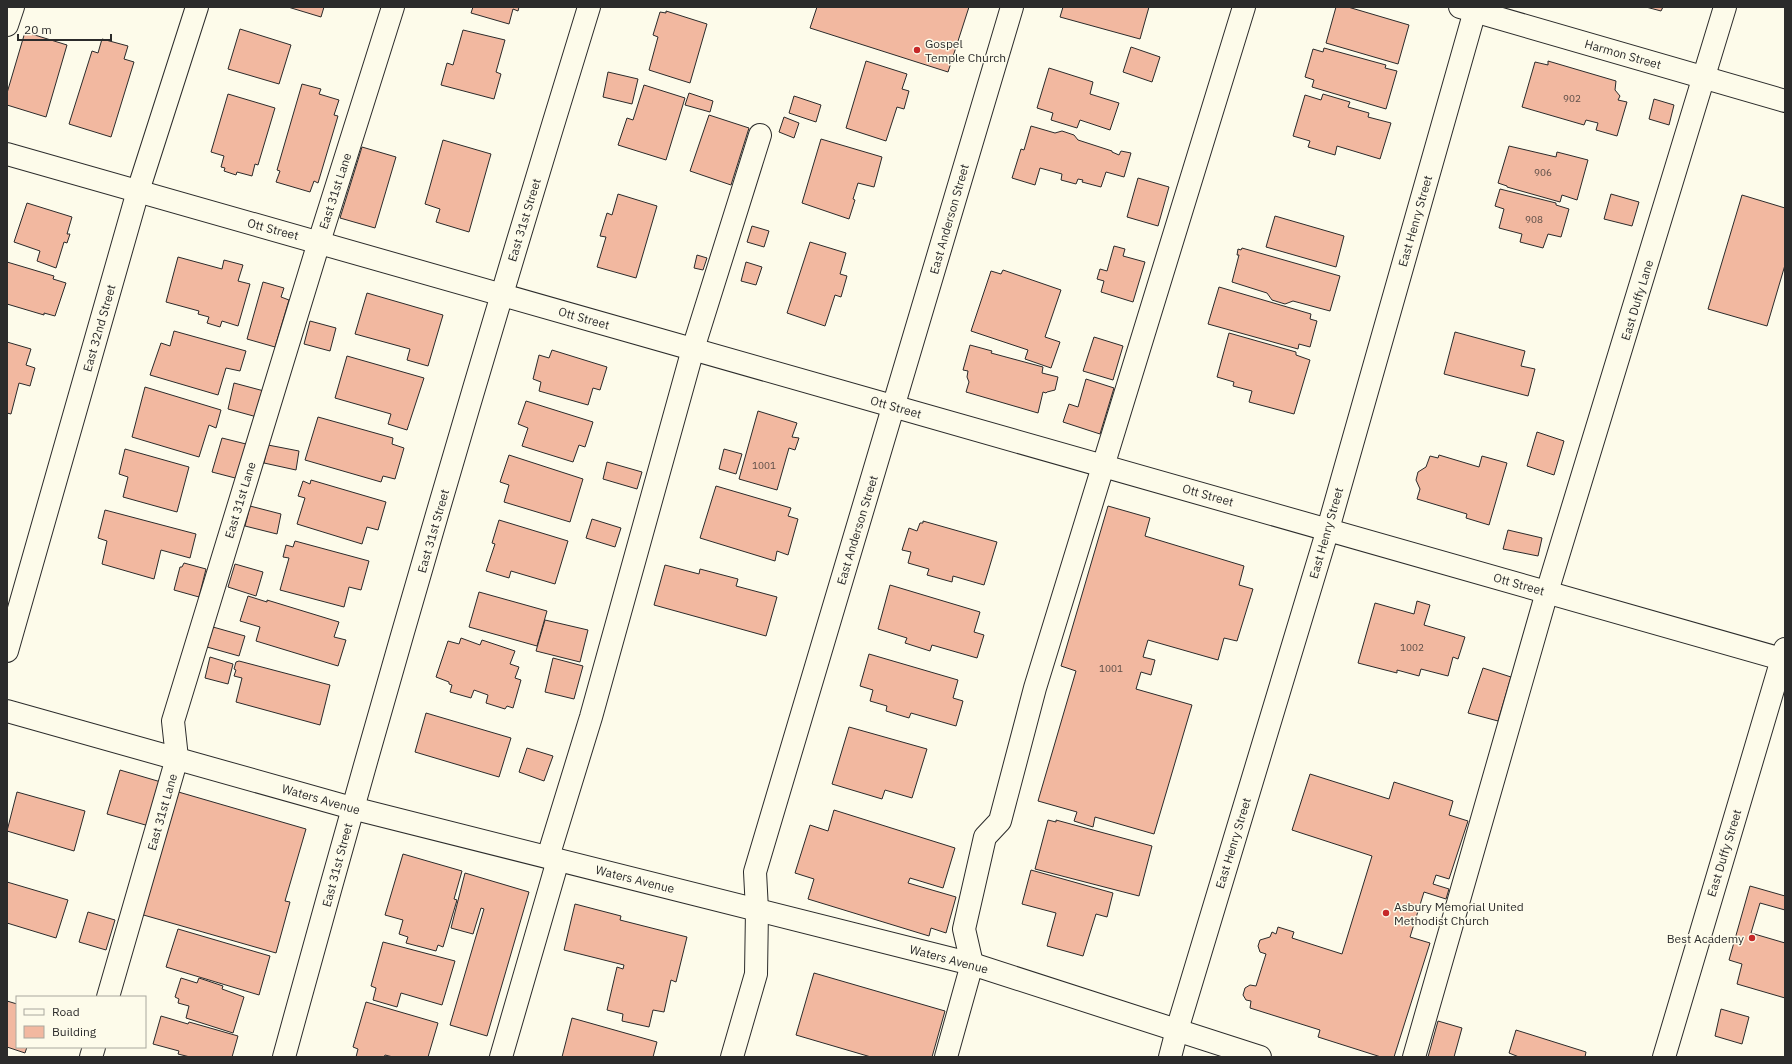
<svg xmlns="http://www.w3.org/2000/svg" width="1792" height="1064" font-family="'IBM Plex Sans',sans-serif">
  <rect width="100%" height="100%" fill="#fdfbea"/>
  <g fill="#f2b8a0" stroke="#2b2b2b">
    <path d="M288,7H324L321,17Z"/>
    <path d="M473,7H519L518,11L513,9L509,24L471,13Z"/>
    <path d="M817,7H969L948,72L810,28Z"/>
    <path d="M1063,7H1149L1140,39L1060,17Z"/>
    <path d="M1336,7H1348L1409,25L1398,64L1326,43Z"/>
    <path d="M1646,7H1663L1661,11Z"/>
    <path d="M666,11L707,24L690,83L649,70L658,37L653,35L660,12L666,13Z"/>
    <path d="M240,29L291,45L279,84L228,69Z"/>
    <path d="M463,30L505,40L496,72L501,74L494,99L441,85L447,63L453,65Z"/>
    <path d="M25,32L67,45L46,117L7,105V93Z"/>
    <path d="M102,39L128,46L124,59L134,62L111,137L69,124L92,51L98,53Z"/>
    <path d="M1131,47L1160,57L1152,82L1123,72Z"/>
    <path d="M1324,48L1386,65L1385,68L1397,71L1386,109L1312,87L1314,80L1305,77L1313,49L1323,52Z"/>
    <path d="M866,61L907,74L902,89L909,91L904,109L897,107L886,141L846,128Z"/>
    <path d="M1548,61L1616,81L1615,90L1620,96L1618,100L1627,102L1617,136L1596,130L1598,123L1586,120L1584,125L1522,107L1535,62L1548,65Z"/>
    <path d="M1049,68L1093,82L1090,94L1119,103L1110,130L1080,120L1077,128L1051,120L1053,113L1037,108Z"/>
    <path d="M608,72L638,79L632,104L603,97Z"/>
    <path d="M302,84L321,89L319,94L339,100L334,115L338,116L318,183L314,181L310,192L276,182L280,171L277,170Z"/>
    <path d="M644,85L685,98L666,160L618,145L627,118L633,120Z"/>
    <path d="M689,93L713,101L710,112L685,105Z"/>
    <path d="M228,94L275,108L258,165L255,164L252,176L237,172L236,175L224,171L225,168L221,167L224,156L211,152Z"/>
    <path d="M1323,94L1350,102L1348,107L1369,113L1368,117L1391,123L1380,159L1337,146L1335,155L1308,147L1310,141L1293,136L1305,95L1321,100Z"/>
    <path d="M794,96L821,105L816,122L789,113Z"/>
    <path d="M1654,99L1674,105L1669,125L1649,119Z"/>
    <path d="M709,115L749,128L731,185L690,171Z"/>
    <path d="M784,117L799,123L794,138L779,132Z"/>
    <path d="M1031,126L1055,133L1062,131L1074,135L1078,140L1112,151V152L1119,155L1121,151L1131,153L1124,177L1106,172L1101,187L1082,182L1083,180L1078,179L1076,184L1061,180L1062,174L1040,168L1035,185L1012,178L1021,149L1024,150Z"/>
    <path d="M821,139L882,157L874,187L858,183L853,199L855,200L849,219L802,203Z"/>
    <path d="M443,140L491,154L469,232L436,222L440,209L425,204Z"/>
    <path d="M1509,146L1556,157L1557,152L1588,160L1577,200L1562,195L1560,202L1507,187V186L1498,183Z"/>
    <path d="M362,147L396,157L375,228L340,218Z"/>
    <path d="M1138,178L1169,187L1158,226L1127,217Z"/>
    <path d="M1500,189L1556,203V205L1569,209L1561,237L1548,234L1543,248L1520,242L1522,234L1499,228L1504,209L1495,206Z"/>
    <path d="M618,194L657,206L636,278L597,267L606,237L600,236L607,213L612,215Z"/>
    <path d="M1611,194L1639,202L1632,226L1604,219Z"/>
    <path d="M1742,195L1785,208V265L1767,326L1708,309Z"/>
    <path d="M27,203L72,217L67,234H70L67,243L64,242L56,268L37,261L40,251L14,242Z"/>
    <path d="M1275,216L1344,236L1336,267L1266,247Z"/>
    <path d="M752,226L769,231L764,247L747,242Z"/>
    <path d="M810,242L846,253L840,274L847,276L841,297L835,295L825,326L787,313Z"/>
    <path d="M1114,246L1125,249L1123,256L1145,262L1133,302L1101,292L1104,281L1097,279L1100,269L1107,271Z"/>
    <path d="M1242,248L1340,276L1330,311L1293,301L1285,304L1272,300L1267,293L1232,282L1239,255H1237L1238,249L1241,250Z"/>
    <path d="M697,255L707,258L703,270L694,268Z"/>
    <path d="M178,257L222,269L224,260L243,265L238,281L250,284L238,326L222,321L220,327L207,323L209,317L198,314L199,311L166,302Z"/>
    <path d="M7,262L54,276L53,279L66,283L55,316L44,313V315L7,304Z"/>
    <path d="M746,262L762,267L756,285L741,281Z"/>
    <path d="M1003,270L1061,290L1045,337L1060,342L1051,368L1025,359L1028,350L971,331L991,271L1001,274Z"/>
    <path d="M263,282L284,288L281,297L289,300L275,347L247,339Z"/>
    <path d="M1219,287L1311,314L1310,319L1317,321L1310,347L1299,344L1298,349L1208,324Z"/>
    <path d="M367,293L443,315L428,366L407,360L410,349L355,334Z"/>
    <path d="M310,321L336,328L330,351L304,344Z"/>
    <path d="M174,331L246,351L240,371L226,368L218,395L150,375L161,343L170,346Z"/>
    <path d="M1455,332L1525,351L1521,366L1535,369L1528,396L1444,374Z"/>
    <path d="M1229,333L1296,352V355L1310,360L1294,414L1249,402L1252,391L1233,386L1234,382L1217,377Z"/>
    <path d="M1094,337L1123,346L1113,380L1083,371Z"/>
    <path d="M7,342L31,349L26,365L35,368L30,386L19,383L11,414L7,413Z"/>
    <path d="M970,345L992,351L991,353L1043,367L1042,373L1058,377L1055,390L1047,392L1046,393L1043,392L1038,413L966,392L969,382L967,377L968,371L963,370Z"/>
    <path d="M552,350L607,367L600,390L593,388L588,405L539,391L541,382L533,379L539,355L549,358Z"/>
    <path d="M347,356L424,378L407,430L388,424L391,414L335,398Z"/>
    <path d="M1086,379L1114,388L1100,434L1063,422L1069,404L1078,407Z"/>
    <path d="M234,383L264,391L257,417L228,409Z"/>
    <path d="M145,387L221,410L216,428L209,425L199,457L132,437Z"/>
    <path d="M526,401L593,422L585,447L579,445L573,462L522,446L528,428L518,424Z"/>
    <path d="M758,411L797,423L792,437L799,438L795,450L789,448L777,490L739,479Z"/>
    <path d="M318,417L393,438L392,444L404,448L395,479L383,476L381,482L305,460Z"/>
    <path d="M1537,432L1564,441L1554,475L1527,466Z"/>
    <path d="M222,438L250,445L239,479L212,472Z"/>
    <path d="M268,445L299,451L296,470L264,463Z"/>
    <path d="M125,449L189,467L177,512L123,497L128,477L119,474Z"/>
    <path d="M724,449L742,454L736,474L719,469Z"/>
    <path d="M509,455L583,479L570,522L504,502L509,485L500,482Z"/>
    <path d="M1439,455L1479,467L1482,456L1507,463L1489,525L1466,518L1467,514L1417,499L1420,489L1416,480L1418,472L1426,467L1430,456L1438,458Z"/>
    <path d="M607,462L642,472L637,489L603,479Z"/>
    <path d="M311,480L386,502L378,530L367,527L362,544L297,524L305,498L298,496L303,481L310,484Z"/>
    <path d="M716,486L791,508L788,516L798,519L788,555L777,551L775,561L700,538Z"/>
    <path d="M250,506L281,514L277,534L245,526Z"/>
    <path d="M1108,506L1150,518L1145,536L1244,566L1239,585L1253,589L1237,641L1224,638L1218,660L1148,640L1143,657L1155,660L1151,675L1141,672L1136,689L1192,705L1154,834L1095,817L1093,827L1074,821L1077,812L1038,801L1076,671L1061,666Z"/>
    <path d="M105,510L196,534L190,558L161,550L154,579L102,564L107,541L98,538Z"/>
    <path d="M592,519L621,528L615,547L586,538Z"/>
    <path d="M499,520L568,541L555,584L511,571L509,578L486,571L495,544L492,543Z"/>
    <path d="M923,521L997,542L984,585L953,576L952,582L927,575L929,569L908,563L911,552L902,550L909,528L917,531L920,523H923Z"/>
    <path d="M1508,530L1542,538L1538,556L1503,549Z"/>
    <path d="M295,541L369,561L361,590L349,587L344,607L280,590L289,558L283,557L286,545L293,547Z"/>
    <path d="M184,563L206,569L199,597L174,590L180,567H182Z"/>
    <path d="M235,564L263,572L256,596L228,587Z"/>
    <path d="M665,565L699,574L700,569L738,579L736,586L777,597L766,636L654,605Z"/>
    <path d="M890,585L980,612L974,632L984,635L977,658L932,645L930,651L905,643L907,638L878,629Z"/>
    <path d="M479,592L547,611L537,646L469,627Z"/>
    <path d="M248,596L267,602V600L339,622L334,637L346,640L338,666L256,641L260,627L240,621Z"/>
    <path d="M1417,601L1430,605L1424,625L1465,637L1458,659L1453,657L1448,676L1421,669L1419,676L1397,670V673L1358,663L1375,603L1414,614Z"/>
    <path d="M545,620L588,630L580,662L536,651Z"/>
    <path d="M213,627L245,636L239,656L207,647Z"/>
    <path d="M461,638L480,645L482,640L515,651L510,664L519,667L515,678L521,680L513,708L507,706L505,709L486,703L488,695L474,690L471,698L450,692L452,685L449,684V682L436,677L448,641L459,644Z"/>
    <path d="M869,654L958,680L953,698L963,701L956,726L911,713L909,718L886,711L887,706L870,701L873,690L860,686Z"/>
    <path d="M210,657L233,664L228,684L205,678Z"/>
    <path d="M553,658L583,666L574,699L545,692Z"/>
    <path d="M239,661L330,685L320,725L236,702L242,678L234,676L236,670L234,669L236,662Z"/>
    <path d="M1483,668L1511,677L1498,721L1468,713Z"/>
    <path d="M426,713L511,738L499,777L415,752Z"/>
    <path d="M849,727L927,749L912,798L885,790L882,799L832,784Z"/>
    <path d="M527,748L553,756L544,781L519,772Z"/>
    <path d="M120,770L161,782L149,826L107,814Z"/>
    <path d="M1310,774L1389,799L1394,782L1453,801L1449,815L1468,821L1449,879L1436,875L1433,884L1449,889L1446,899L1424,892L1410,937L1430,943L1394,1057H1381L1318,1037L1320,1030L1250,1008L1251,1001L1246,1000L1243,995L1245,988L1250,985L1256,986L1266,954L1260,952L1258,946L1260,940L1270,937L1272,932L1276,934L1278,927L1294,932L1292,938L1342,954L1372,856L1292,830Z"/>
    <path d="M175,791L306,829L285,901L290,902L276,953L140,914Z"/>
    <path d="M17,792L85,811L74,851L7,831Z"/>
    <path d="M834,810L955,848L943,888L910,878L908,883L956,897L946,933L931,928L929,936L808,899L814,879L795,873L810,825L828,831Z"/>
    <path d="M1048,820L1056,822V820L1152,846L1139,896L1035,869Z"/>
    <path d="M403,854L462,871L454,899L457,900L443,947L438,945L436,951L406,943L408,937L399,934L403,920L385,915Z"/>
    <path d="M1031,870L1113,893L1107,917L1096,914L1083,956L1047,946L1056,913L1022,904Z"/>
    <path d="M465,873L529,892L487,1036L450,1025L484,909L481,908L473,934L451,928Z"/>
    <path d="M7,882L68,900L56,938L7,923Z"/>
    <path d="M1750,886L1785,896V910L1760,903L1751,933L1785,943V998L1737,984L1742,964L1729,960Z"/>
    <path d="M575,904L621,916L620,920L687,937L676,982L671,980L664,1012L653,1010L649,1027L622,1021L623,1014L607,1010L617,967L623,969L624,965L564,950Z"/>
    <path d="M88,912L115,920L106,950L79,942Z"/>
    <path d="M178,929L270,956L259,995L166,967Z"/>
    <path d="M383,942L455,961L442,1005L401,993L397,1007L373,1000L376,988L371,986Z"/>
    <path d="M814,973L945,1011L932,1057H871L796,1035Z"/>
    <path d="M181,978L197,983L199,978L223,986L222,989L244,997L233,1033L186,1018L189,1006L178,1003L179,999L175,997Z"/>
    <path d="M7,1001L17,1004V1047H27L25,1053L7,1047Z"/>
    <path d="M366,1002L438,1023L428,1057H393L385,1055L384,1057H356L358,1049L353,1047Z"/>
    <path d="M1721,1009L1749,1017L1742,1044L1715,1036Z"/>
    <path d="M161,1016L188,1024L189,1022L238,1036L232,1057H190L178,1054L179,1051L153,1044Z"/>
    <path d="M572,1018L657,1042L653,1057H562Z"/>
    <path d="M1438,1021L1462,1028L1454,1057H1428Z"/>
    <path d="M1516,1030L1586,1052L1585,1057H1519L1509,1053Z"/>
  </g>
  <g fill="none" stroke-linecap="round" stroke-linejoin="round">
    <g stroke="#2b2b2b" stroke-width="24">
      <g id="minor">
        <path d="M7,25L13,7"/>
        <path d="M7,154C600,322 1192,492 1785,660"/>
        <path d="M7,651L138,191L197,7"/>
        <path d="M548,857L591,717L693,349L760,135"/>
        <path d="M108,997L177,758L173,721L319,242L393,7"/>
        <path d="M91,1057L94,1047"/>
        <path d="M284,1057C380,705 482,355 589,7"/>
        <path d="M501,1057L558,860"/>
        <path d="M946,1057L972,964L964,929L985,837L1000,821L1035,688L1244,7"/>
        <path d="M1414,1057L1547,592L1725,7"/>
        <path d="M1664,1057L1785,649"/>
      </g>
    </g>
    <g stroke="#2b2b2b" stroke-width="24">
      <g id="major">
        <path d="M1460,7L1785,101"/>
        <path d="M7,711L352,808L972,964L1260,1057"/>
        <path d="M732,1057L756,974L757,910L755,872L1012,7"/>
        <path d="M1170,1057L1177,1030L1328,529L1476,7"/>
      </g>
    </g>
    <use href="#minor" stroke="#fdfbea" stroke-width="22"/>
    <use href="#major" stroke="#fdfbea" stroke-width="22"/>
  </g>
  <g fill="#c62828" stroke="#fdfbea" stroke-width="1.5">
    <circle cx="917" cy="50" r="4"/>
    <circle cx="1386" cy="913" r="4"/>
    <circle cx="1752" cy="938" r="4"/>
  </g>
  <g text-anchor="middle" dominant-baseline="central" stroke-width="3" stroke-linejoin="round" paint-order="stroke">
    <g font-size="10" fill="#5d4e48">
      <text x="1572" y="98">902</text>
      <text x="1543" y="172">906</text>
      <text x="1534" y="219">908</text>
      <text x="764" y="465">1001</text>
      <text x="1412" y="647">1002</text>
      <text x="1111" y="668">1001</text>
    </g>
    <g font-size="12" fill="#2b2b2b" stroke="#fdfbea" text-anchor="start">
      <text x="925" y="43">Gospel<tspan x="925" dy="14">Temple Church</tspan></text>
      <text x="1394" y="906">Asbury Memorial United<tspan x="1394" dy="14">Methodist Church</tspan></text>
      <text x="1744" y="938" text-anchor="end">Best Academy</text>
    </g>
    <g font-size="12" fill="#2b2b2b" stroke="#fdfbea">
      <text transform="translate(1623 54) rotate(16)">Harmon Street</text>
      <text transform="translate(335 191) rotate(-72)">East 31st Lane</text>
      <text transform="translate(949 219) rotate(-74)">East Anderson Street</text>
      <text transform="translate(524 220) rotate(-73)">East 31st Street</text>
      <text transform="translate(1415 221) rotate(-74)">East Henry Street</text>
      <text transform="translate(273 229) rotate(15)">Ott Street</text>
      <text transform="translate(1637 300) rotate(-73)">East Duffy Lane</text>
      <text transform="translate(584 318) rotate(16)">Ott Street</text>
      <text transform="translate(99 328) rotate(-74)">East 32nd Street</text>
      <text transform="translate(896 407) rotate(16)">Ott Street</text>
      <text transform="translate(1208 495) rotate(16)">Ott Street</text>
      <text transform="translate(240 500) rotate(-73)">East 31st Lane</text>
      <text transform="translate(857 530) rotate(-73)">East Anderson Street</text>
      <text transform="translate(433 531) rotate(-74)">East 31st Street</text>
      <text transform="translate(1326 533) rotate(-74)">East Henry Street</text>
      <text transform="translate(1519 584) rotate(16)">Ott Street</text>
      <text transform="translate(321 799) rotate(16)">Waters Avenue</text>
      <text transform="translate(162 812) rotate(-74)">East 31st Lane</text>
      <text transform="translate(1233 843) rotate(-73)">East Henry Street</text>
      <text transform="translate(1724 853) rotate(-73)">East Duffy Street</text>
      <text transform="translate(337 865) rotate(-75)">East 31st Street</text>
      <text transform="translate(635 879) rotate(14)">Waters Avenue</text>
      <text transform="translate(949 959) rotate(15)">Waters Avenue</text>
    </g>
  </g>
  <rect width="1792" height="1064" fill="none" stroke="#2b2b2b" stroke-width="16"/>
  <rect x="16" y="996" width="130" height="52" fill="#fdfbea" stroke="#a9a89e"/>
  <rect x="24" y="1009" width="20" height="6" fill="#fdfbea" stroke="#a9a89e"/>
  <text x="52" y="1016" font-size="12" fill="#2b2b2b">Road</text>
  <rect x="24" y="1026" width="20" height="12" fill="#f2b8a0" stroke="#a9a89e"/>
  <text x="52" y="1036" font-size="12" fill="#2b2b2b">Building</text>
  <path d="M18 34v6h93v-6" fill="none" stroke="#2b2b2b" stroke-width="2"/>
  <text x="24" y="34" font-size="12" fill="#2b2b2b" stroke="#fdfbea" stroke-width="3" paint-order="stroke">20 m</text>
</svg>
